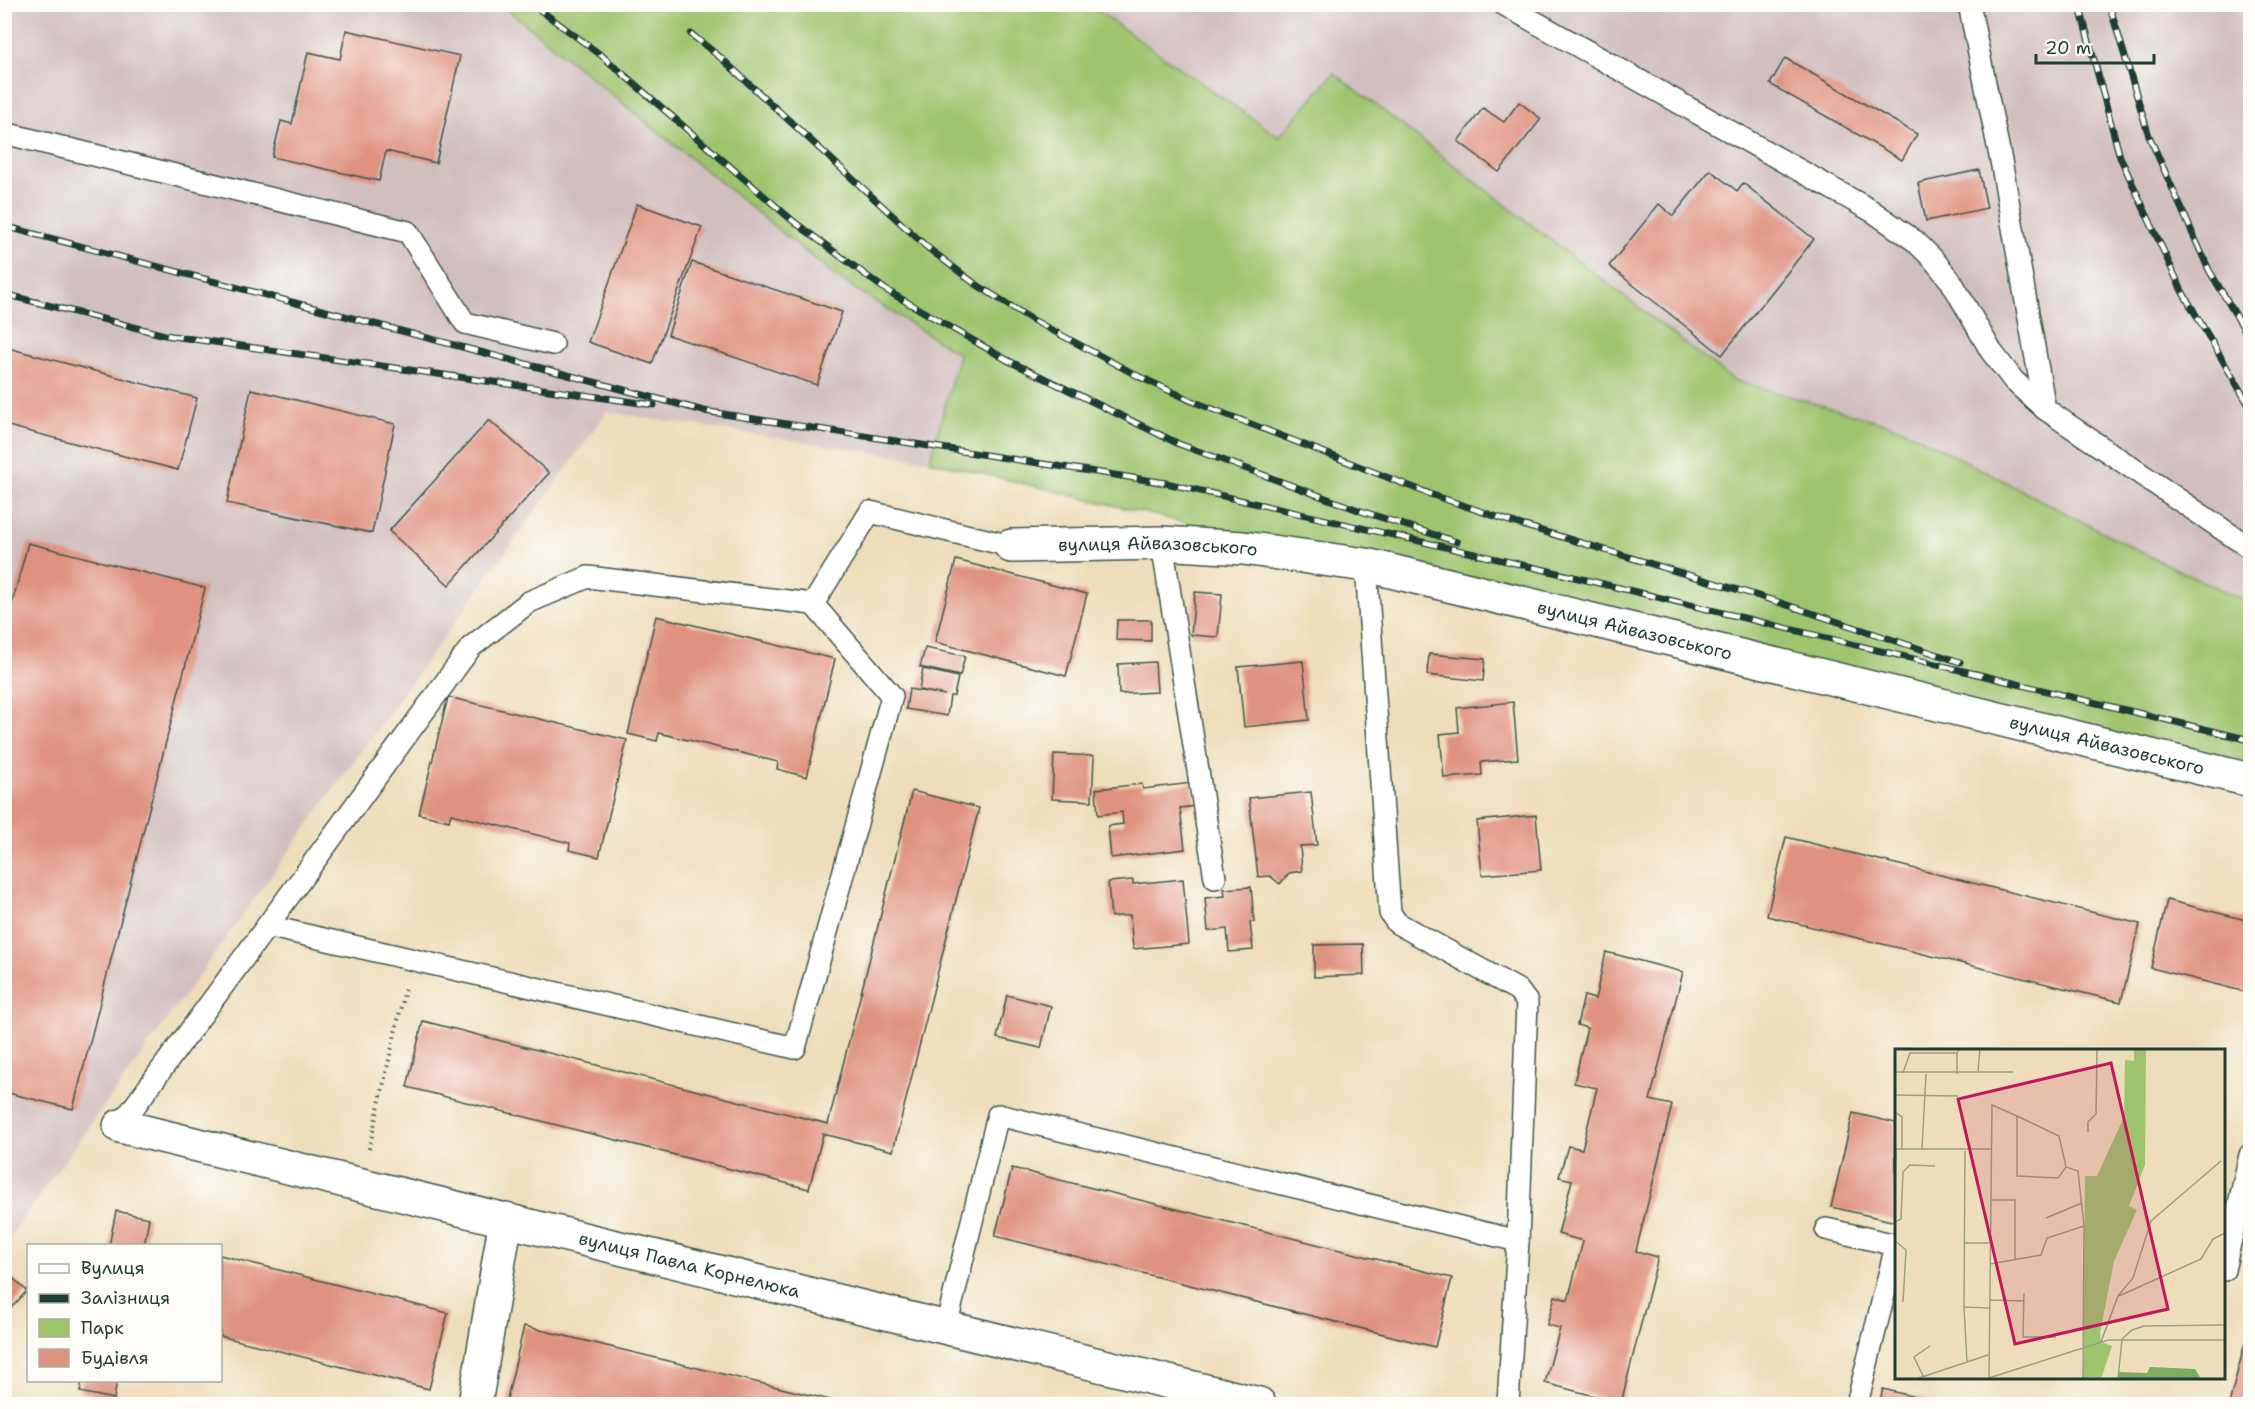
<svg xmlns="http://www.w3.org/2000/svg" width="2255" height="1409" font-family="'Shantell Sans',sans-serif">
  <rect width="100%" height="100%" fill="#fdfcf7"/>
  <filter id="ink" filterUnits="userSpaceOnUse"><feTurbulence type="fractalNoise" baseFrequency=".0167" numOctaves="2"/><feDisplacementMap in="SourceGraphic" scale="12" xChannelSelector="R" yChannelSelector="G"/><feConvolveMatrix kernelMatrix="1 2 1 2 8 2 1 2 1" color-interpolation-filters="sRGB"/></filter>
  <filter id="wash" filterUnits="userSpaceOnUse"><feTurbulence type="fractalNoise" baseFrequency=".008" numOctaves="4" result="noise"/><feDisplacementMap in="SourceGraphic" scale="24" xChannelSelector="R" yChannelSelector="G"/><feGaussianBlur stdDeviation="1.35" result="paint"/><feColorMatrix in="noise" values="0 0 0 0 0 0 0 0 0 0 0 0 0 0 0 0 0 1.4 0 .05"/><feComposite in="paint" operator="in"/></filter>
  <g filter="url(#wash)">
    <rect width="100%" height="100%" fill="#eeddba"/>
    <g fill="#d1bfbf">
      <path d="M5,5H502L838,278L959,354L930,461L607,412L5,1243Z"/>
      <path d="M1089,5H2250V603L2153,558L1901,428L1733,380L1334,74L1279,138Z"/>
    </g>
    <path fill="#9fc46e" stroke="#5f8051" stroke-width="1.5" d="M502,5H1089L1279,137L1334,73L1733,380L1901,428L2153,558L2250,603V780L930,461L959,354L838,278Z"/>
    <g id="blocks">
      <g fill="#e09280">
        <path d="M346,30L460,56L436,163L386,151L379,181L272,157L281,121L292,124L308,52L340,59Z"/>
        <path d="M1785,58L1917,134L1902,160L1770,84Z"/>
        <path d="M1519,102L1541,119L1499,172L1458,141L1483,108L1504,122Z"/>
        <path d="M1710,170L1737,191L1743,183L1814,239L1722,355L1609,266L1659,204L1673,216Z"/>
        <path d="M1979,170L1987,208L1926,221L1918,183Z"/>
        <path d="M637,204L702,227L652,364L588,342Z"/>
        <path d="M692,262L842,312L817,385L668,335Z"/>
        <path d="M4,347L197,398L178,470L4,425Z"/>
        <path d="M251,389L395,424L372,533L227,503Z"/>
        <path d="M489,420L549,473L449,585L389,531Z"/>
        <path d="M28,543L205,588L73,1109L4,1092V634Z"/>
        <path d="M956,560L1087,594L1066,676L935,642Z"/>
        <path d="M1195,592L1222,594L1218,637L1191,635Z"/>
        <path d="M656,616L835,659L807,777L777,769L778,762L659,733L657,741L628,734Z"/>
        <path d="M1117,620H1151V641L1116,640Z"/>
        <path d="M925,648L965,656L960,676L920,667Z"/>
        <path d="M1429,654L1485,659L1483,681L1427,675Z"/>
        <path d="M1303,661L1309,720L1244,727L1238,667Z"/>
        <path d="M1155,662L1157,692L1119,694L1118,664Z"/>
        <path d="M923,669L958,677L954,696H950L947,716L906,709L909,689L945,695L919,690Z"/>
        <path d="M448,697L627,740L599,857L569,850L570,843L451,814L449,821L419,814Z"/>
        <path d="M1513,702L1518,759L1481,762L1482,775L1444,778L1440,734L1459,732L1457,708Z"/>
        <path d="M1054,754L1094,756L1092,801L1052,799Z"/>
        <path d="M1192,783L1195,806L1180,808L1185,849L1111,858L1108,826L1123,824L1122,812L1098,815L1096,789L1142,784L1143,789Z"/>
        <path d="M912,791L979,808L893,1151L823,1134L809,1189L407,1087L423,1021L828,1124Z"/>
        <path d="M1311,792L1317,845L1300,846L1302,871L1289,873L1280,884L1270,876L1258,877L1249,798Z"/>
        <path d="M1536,815L1541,870L1482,875L1477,821Z"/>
        <path d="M1786,837L2140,924L2121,1002L1767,916Z"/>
        <path d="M1183,879L1189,944L1133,949L1130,915L1111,917L1108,882L1133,880V884Z"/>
        <path d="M1251,887L1254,922H1250L1253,950L1229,952L1227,929L1208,931L1205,898L1225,896L1224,889Z"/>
        <path d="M2167,900L2250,921V993L2151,968Z"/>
        <path d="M1363,944L1364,975L1314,977V945Z"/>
        <path d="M1606,952L1683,972L1650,1100L1672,1105L1636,1251L1658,1257L1621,1403L1545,1383L1560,1328L1547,1325L1555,1296L1568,1300L1583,1241L1558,1234L1572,1180L1559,1177L1568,1146L1582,1149L1597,1088L1574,1083L1587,1028L1577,1025L1584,996L1595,999Z"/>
        <path d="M1007,995L1051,1006L1041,1048L997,1038Z"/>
        <path d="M1853,1113L1896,1123V1222L1831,1207Z"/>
        <path d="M1012,1168L1452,1278L1435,1347L995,1236Z"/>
        <path d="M116,1211L149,1218L144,1246H109Z"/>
        <path d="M220,1255L448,1313L429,1389L220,1336Z"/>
        <path d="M4,1270L27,1291L11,1308L4,1301Z"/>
        <path d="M2250,1324V1404H2229Z"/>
        <path d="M524,1326L847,1404H513L506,1403Z"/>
        <path d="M82,1380H117L114,1399L80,1392Z"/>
        <path d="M1883,1389L1943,1404H1879Z"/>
      </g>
    </g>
  </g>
  <g filter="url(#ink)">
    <use href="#blocks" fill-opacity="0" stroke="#3e5548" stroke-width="1.5"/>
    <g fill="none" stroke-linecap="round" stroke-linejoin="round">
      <g stroke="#3e5548" stroke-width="24">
        <g id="lane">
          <path d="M1503,4L1872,211L1915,241L1933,259L1951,281L1991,351L2014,381L2045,409L2250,548"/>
          <path d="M1969,4L2002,166L2045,409"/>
          <path d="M4,133L408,232L465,323L553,344"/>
          <path d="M1162,543L1215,878"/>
          <path d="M1366,565L1390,913L1397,923L1518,990L1527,1002L1518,1241L1508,1404"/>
          <path d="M267,926L471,647L529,602L588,577L813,604L870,512L1011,546"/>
          <path d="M120,1126L267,926L795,1048L892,696L813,604"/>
          <path d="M1826,1229L1896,1245"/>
          <path d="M2224,1270L2250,1155"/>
          <path d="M946,1327L998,1115L1518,1241"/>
          <path d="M1857,1404L1896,1246"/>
        </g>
      </g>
      <g stroke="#3e5548" stroke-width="36">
        <g id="street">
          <path id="s1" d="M1011,546L1162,543L1243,548L1366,565L2250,780"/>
          <path id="s2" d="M120,1126L1259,1404"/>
          <path d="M475,1404L506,1219"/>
        </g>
      </g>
      <path stroke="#3e5548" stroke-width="4" stroke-dasharray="1.5 4.5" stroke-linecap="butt" d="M369,1149L405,989"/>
      <use href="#lane" stroke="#fff" stroke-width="21"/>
      <use href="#street" stroke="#fff" stroke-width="33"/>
      <g stroke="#1f3d34" stroke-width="7">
        <g id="rail">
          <path d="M532,4L601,55L793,221L886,290L1007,360L1179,444L1361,511L1457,542"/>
          <path d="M2079,4L2120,157L2182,291L2250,407"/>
          <path d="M2109,4L2149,136L2209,270L2250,339"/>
          <path d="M691,34L721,58L928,248L974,283L1031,319L1140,377L1192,401L1430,494L1512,522L1775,601L1960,662"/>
          <path d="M4,226L704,411L1166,483L1545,570L2250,740"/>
          <path d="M4,294L165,335L654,405"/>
        </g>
      </g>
      <use href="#rail" stroke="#fdfcf7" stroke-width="4.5" stroke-dasharray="14" stroke-linecap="butt"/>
    </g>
  </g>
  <g text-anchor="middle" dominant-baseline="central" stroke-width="6" stroke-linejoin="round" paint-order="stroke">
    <g font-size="18" fill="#1f3d34" stroke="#fdfcf7">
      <text stroke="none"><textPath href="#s1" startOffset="147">вулиця Айвазовського</textPath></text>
      <text stroke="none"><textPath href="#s1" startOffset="633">вулиця Айвазовського</textPath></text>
      <text stroke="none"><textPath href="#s1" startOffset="1119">вулиця Айвазовського</textPath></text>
      <text stroke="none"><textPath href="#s2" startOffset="586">вулиця Павла Корнелюка</textPath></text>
    </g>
  </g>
  <g transform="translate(1895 1049)">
    <rect width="330" height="330" fill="#eeddba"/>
    <path d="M239,0H251L250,116L234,157L242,161L219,212L205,284L206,293L217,297L206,330H188L190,127H202L229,68L230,11L239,12Z" fill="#9fc46e"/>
    <path d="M255,318L300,320L306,330H223V323L252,324Z" fill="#7faa61"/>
    <path fill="none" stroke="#9b9d84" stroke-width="1.5" d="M62,4V25M83,22L85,0M0,23H118M8,24L15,4H62L64,0M0,46L63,47M0,63L7,68V100M122,67L164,87L171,118L183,122L189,177L188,330M193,83V73L201,65L202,0M0,100H96M27,100L31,25M70,102L69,258L94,259M0,139L1,99M96,151H120V211M151,169L187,154M0,173L6,170L8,123L15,116L40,117M0,192L11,201L8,253M70,194H95M95,215L146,206L152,189L189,177M129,244L128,288H161M224,247L306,210L318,190L330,184M94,251L129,252M69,258L72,313M206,293L223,247L238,229L256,172L326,112M28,327L19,308L35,297M94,329L213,291H330M21,330L93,306M94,330L97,56L122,67V127L163,129L171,118M223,330L227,290L237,281L249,277L330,276"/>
    <path fill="#c2185b" fill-opacity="0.15" stroke="#c2185b" stroke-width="3" d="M216,14L273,260L120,295L63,50Z"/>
    <rect width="330" height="330" fill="none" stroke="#1f3d34" stroke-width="3"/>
  </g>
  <rect width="2255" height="1409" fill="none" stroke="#fdfcf7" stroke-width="24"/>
  <rect x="27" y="1244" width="195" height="138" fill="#fdfcf7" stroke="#a4b0a9" stroke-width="1.5"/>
  <rect x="39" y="1264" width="30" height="9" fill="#ffffff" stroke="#a4b0a9" stroke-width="1.5"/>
  <text x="81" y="1274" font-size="18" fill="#1f3d34">Вулиця</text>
  <rect x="39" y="1294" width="30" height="9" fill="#1f3d34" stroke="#a4b0a9" stroke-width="1.5"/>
  <text x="81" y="1304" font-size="18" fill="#1f3d34">Залізниця</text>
  <rect x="39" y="1319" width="30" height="18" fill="#9fc46e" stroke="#a4b0a9" stroke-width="1.5"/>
  <text x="81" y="1334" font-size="18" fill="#1f3d34">Парк</text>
  <rect x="39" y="1349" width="30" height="18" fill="#e09280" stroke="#a4b0a9" stroke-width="1.5"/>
  <text x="81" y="1364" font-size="18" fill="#1f3d34">Будівля</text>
  <path d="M2036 54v9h118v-9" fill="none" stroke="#1f3d34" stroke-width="3"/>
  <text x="2045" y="54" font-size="18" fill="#1f3d34" stroke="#fdfcf7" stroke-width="4.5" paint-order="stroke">20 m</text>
</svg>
